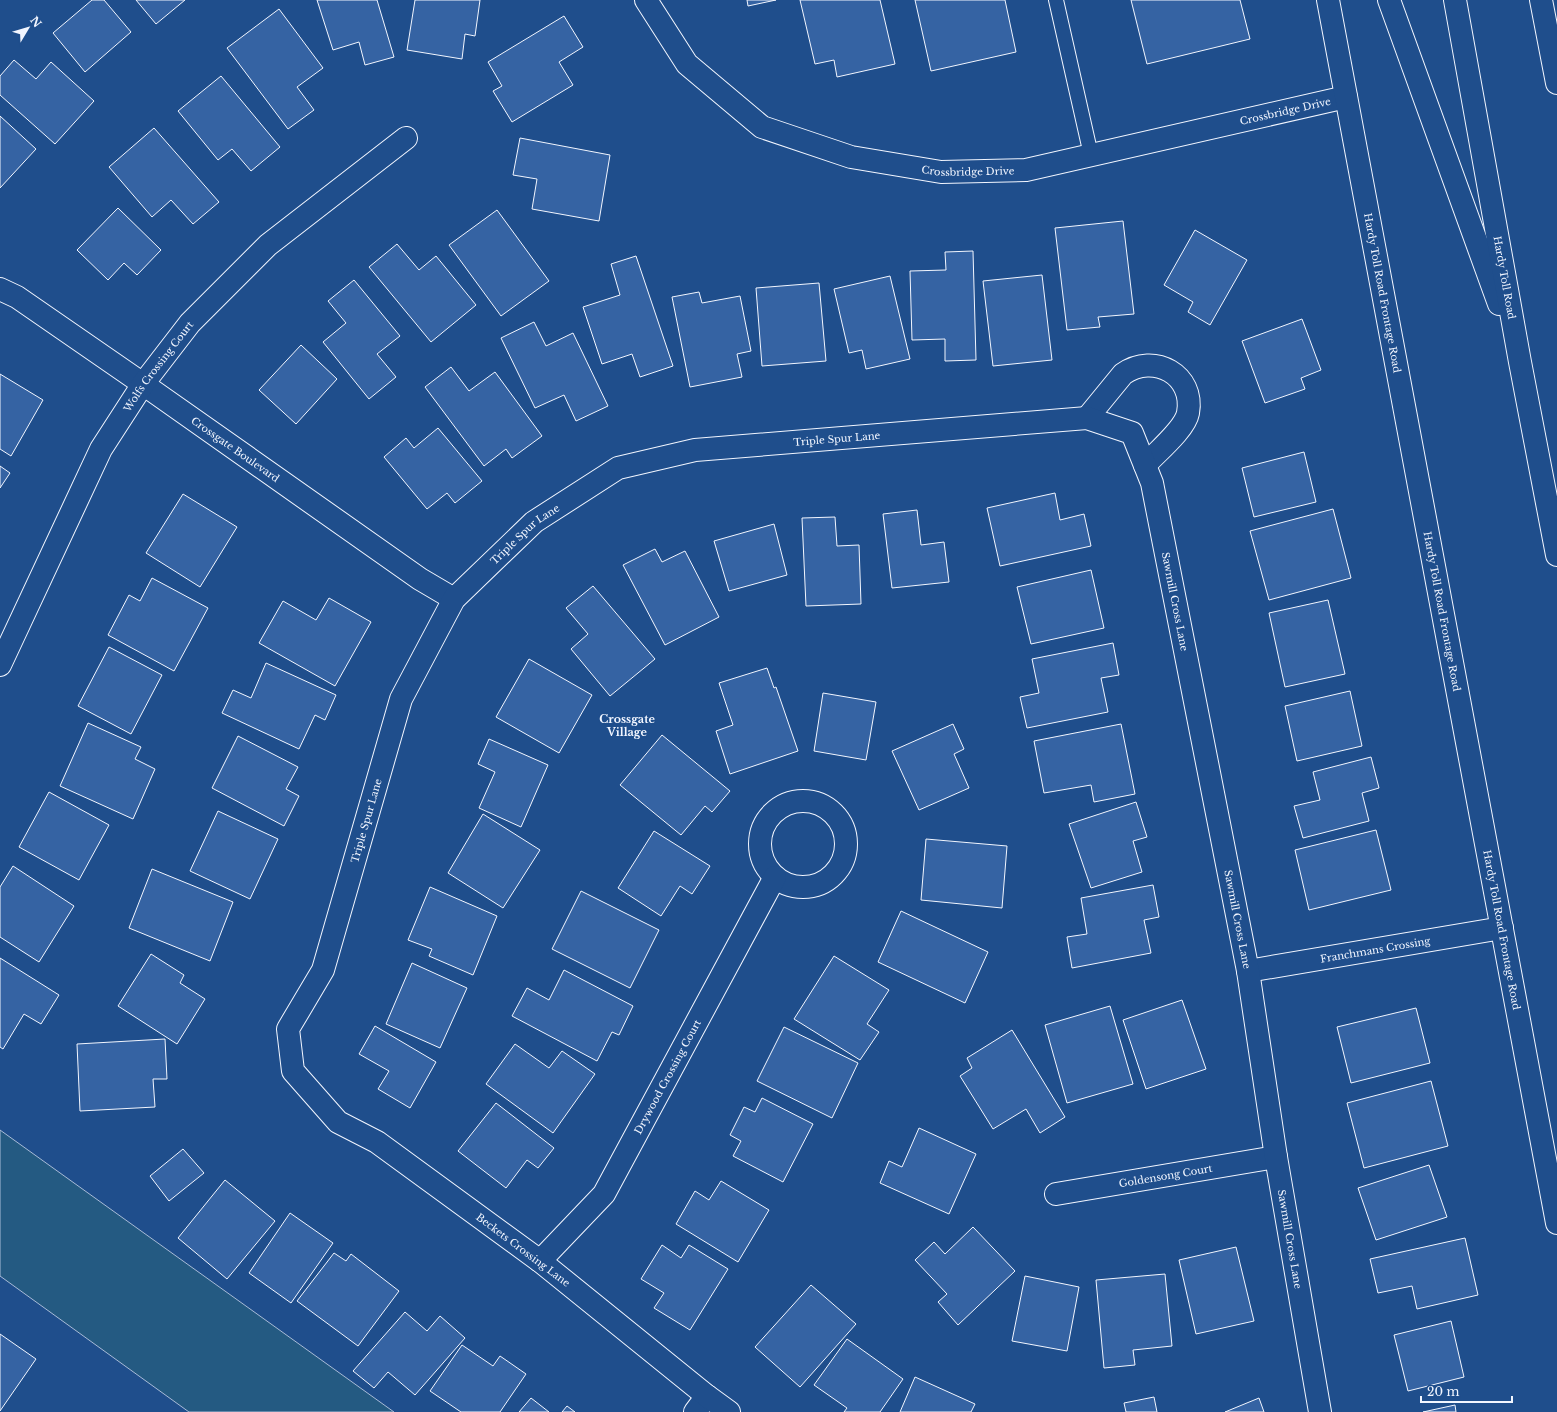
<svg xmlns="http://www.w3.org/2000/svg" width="1557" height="1412" font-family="'Libre Baskerville',serif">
  <rect width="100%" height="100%" fill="#1f4e8c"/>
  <path fill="#245a82" stroke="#a8bbd7" d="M0,1130L394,1412H189L0,1276Z"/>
  <g fill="#3563a3" stroke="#f2f6ff">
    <path d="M92,0H104L131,32L85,72L53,33Z"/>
    <path d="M136,0H185L156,24Z"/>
    <path d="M317,0H377L394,57L365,65L359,42L333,50Z"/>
    <path d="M415,0H480L475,36L465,34L462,59L407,50Z"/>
    <path d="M747,0H776L748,6Z"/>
    <path d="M800,0H880L895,64L837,77L834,60L815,64Z"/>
    <path d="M915,0H1005L1016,52L931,71Z"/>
    <path d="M1131,0H1240L1250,39L1147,64Z"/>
    <path d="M279,9L323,68L297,87L314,110L288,129L227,48Z"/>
    <path d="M564,16L583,47L559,62L573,85L512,122L493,91L502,86L488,62Z"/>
    <path d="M14,60L36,79L51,62L94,101L55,144L0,95V76Z"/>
    <path d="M221,76L280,147L251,171L232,149L218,160L178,111Z"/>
    <path d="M0,116L36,149L0,188Z"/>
    <path d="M154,128L219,202L193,224L171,200L152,217L109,167Z"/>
    <path d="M520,138L610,155L599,221L532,209L537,179L513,175Z"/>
    <path d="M118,208L161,250L137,275L124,263L108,280L77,250Z"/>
    <path d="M497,210L549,281L501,316L449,245Z"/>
    <path d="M1123,221L1134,314L1098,317L1100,327L1067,330L1055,228Z"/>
    <path d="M1195,230L1247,260L1210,325L1188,312L1193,302L1164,285Z"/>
    <path d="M397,244L419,270L436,256L476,305L431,342L369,267Z"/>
    <path d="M973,251L976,360L945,361V339L912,340L910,271L946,270L945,252Z"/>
    <path d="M636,256L673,366L640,377L632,354L602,364L583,307L620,295L611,264Z"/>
    <path d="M1042,275L1052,360L993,366L983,281Z"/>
    <path d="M890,276L910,359L866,369L862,350L849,353L834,289Z"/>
    <path d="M354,280L400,336L377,354L396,377L369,399L323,342L346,323L328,301Z"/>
    <path d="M819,283L826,361L762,366L756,288Z"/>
    <path d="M699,292L702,303L740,296L751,351L737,354L742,377L690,387L672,297Z"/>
    <path d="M1302,319L1321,370L1301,378L1305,389L1265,403L1242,341Z"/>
    <path d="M534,322L546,346L573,333L608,406L576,421L564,395L535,408L501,338Z"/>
    <path d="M301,345L337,379L296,424L259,390Z"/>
    <path d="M451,367L469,391L495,372L542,436L512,458L506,449L484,466L425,387Z"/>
    <path d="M0,374L43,400L11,456L0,449Z"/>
    <path d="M438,428L482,481L455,503L447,493L427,509L384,457L406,438L414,448Z"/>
    <path d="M1304,452L1316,502L1254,517L1242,468Z"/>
    <path d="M0,466L10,473L0,488Z"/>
    <path d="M1055,493L1060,520L1084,514L1091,546L1000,566L987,508Z"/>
    <path d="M183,494L237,527L200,587L146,553Z"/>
    <path d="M1333,509L1351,578L1269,600L1250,531Z"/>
    <path d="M917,510L921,545L944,542L949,582L892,588L883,514Z"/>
    <path d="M835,517L837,546L859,545L861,604L806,606L802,518Z"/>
    <path d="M774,524L787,575L729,591L714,541Z"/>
    <path d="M655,549L662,562L685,551L719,617L665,645L623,565Z"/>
    <path d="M1091,570L1104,628L1031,644L1017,587Z"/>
    <path d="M152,578L208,608L174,671L108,635L129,595L140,601Z"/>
    <path d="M593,586L655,659L610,696L571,649L588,634L566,608Z"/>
    <path d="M329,598L371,622L335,686L259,643L283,601L316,620Z"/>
    <path d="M1328,600L1345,674L1285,687L1269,613Z"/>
    <path d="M1113,643L1119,675L1101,678L1108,712L1027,728L1020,697L1039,693L1032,659Z"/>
    <path d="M109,647L162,675L131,734L78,706Z"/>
    <path d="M529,659L592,695L559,753L496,717Z"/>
    <path d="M266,663L336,695L325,720L315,715L299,749L222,713L233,690L251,698Z"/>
    <path d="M767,668L774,688L776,687L798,751L730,774L716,731L733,725L719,683Z"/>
    <path d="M1350,691L1362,746L1297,761L1285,706Z"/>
    <path d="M823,693L876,702L866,760L814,751Z"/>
    <path d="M88,723L141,747L135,759L155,769L133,819L60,786Z"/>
    <path d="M953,724L964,749L954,754L969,788L919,810L892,751Z"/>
    <path d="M1121,724L1135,794L1094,802L1091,785L1044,793L1034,741Z"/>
    <path d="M662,735L730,791L712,812L705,806L681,835L620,785Z"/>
    <path d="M238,736L298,767L286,789L299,796L284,826L212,788Z"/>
    <path d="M489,739L548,765L521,827L479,808L495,772L478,764Z"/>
    <path d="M1371,757L1379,788L1362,793L1369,821L1303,838L1294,806L1320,800L1313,772Z"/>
    <path d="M49,792L109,825L79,880L19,847Z"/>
    <path d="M1136,802L1147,837L1133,841L1142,872L1091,888L1069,824Z"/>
    <path d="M218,811L278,839L250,899L190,871Z"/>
    <path d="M483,814L540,850L503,908L448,873Z"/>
    <path d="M1376,830L1391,890L1309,910L1295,850Z"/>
    <path d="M654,831L710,866L692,894L680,886L661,916L618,888Z"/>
    <path d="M926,839L1007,846L1002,908L921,900Z"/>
    <path d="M13,866L74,906L39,962L0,937V887Z"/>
    <path d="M152,869L233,902L210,961L129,928Z"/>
    <path d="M1153,885L1159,917L1144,920L1151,953L1072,968L1067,937L1087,934L1081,898Z"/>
    <path d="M430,887L497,916L473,975L429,956L432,949L408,940Z"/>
    <path d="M581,891L659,930L630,988L552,949Z"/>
    <path d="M901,911L988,952L965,1003L878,962Z"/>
    <path d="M151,954L184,975L180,983L205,999L177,1044L118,1006Z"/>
    <path d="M834,956L889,990L867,1024L879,1032L860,1060L794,1019Z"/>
    <path d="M0,958L59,995L41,1024L24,1014L3,1049L0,1047Z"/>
    <path d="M412,963L467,988L440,1048L386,1024Z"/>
    <path d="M564,970L633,1006L619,1035L612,1032L597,1061L512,1016L527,988L549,1000Z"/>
    <path d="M1182,1000L1206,1069L1146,1089L1123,1020Z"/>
    <path d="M1110,1006L1133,1084L1067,1103L1045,1025Z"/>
    <path d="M1416,1008L1430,1063L1351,1083L1337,1027Z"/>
    <path d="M375,1026L436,1062L410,1108L378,1089L389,1071L359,1054Z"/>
    <path d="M784,1027L858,1063L832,1118L757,1081Z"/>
    <path d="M1012,1030L1065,1117L1040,1133L1026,1109L993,1129L960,1076L972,1068L967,1058Z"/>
    <path d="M165,1039L167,1079H153L155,1107L80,1111L77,1044Z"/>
    <path d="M515,1044L549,1068L562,1051L595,1074L553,1133L486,1084Z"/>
    <path d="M1431,1081L1448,1146L1364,1168L1347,1103Z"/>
    <path d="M762,1098L813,1124L783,1182L733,1156L741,1141L730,1135L744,1107L755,1112Z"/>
    <path d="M496,1103L554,1148L538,1168L527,1160L506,1188L458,1151Z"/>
    <path d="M919,1128L976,1154L949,1214L880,1183L889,1161L902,1167Z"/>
    <path d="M183,1149L204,1173L169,1201L150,1176Z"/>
    <path d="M1429,1165L1447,1217L1376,1240L1358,1188Z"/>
    <path d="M225,1180L275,1221L227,1279L178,1238Z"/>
    <path d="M721,1181L769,1210L738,1262L676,1224L695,1191L709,1200Z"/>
    <path d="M290,1213L333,1243L291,1303L249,1273Z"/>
    <path d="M973,1227L1015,1271L958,1325L938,1302L947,1294L915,1260L934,1242L945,1254Z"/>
    <path d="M1465,1238L1478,1295L1417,1309L1412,1286L1378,1293L1370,1259Z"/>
    <path d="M662,1245L681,1258L689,1245L728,1269L690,1330L654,1308L664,1293L641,1279Z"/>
    <path d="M1236,1247L1254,1321L1196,1334L1179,1260Z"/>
    <path d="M334,1253L346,1261L351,1254L399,1291L358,1346L297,1301Z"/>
    <path d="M1165,1274L1172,1346L1133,1350L1135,1365L1104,1368L1096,1280Z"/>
    <path d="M1025,1276L1079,1287L1067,1351L1012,1341Z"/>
    <path d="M811,1285L856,1324L800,1387L755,1347Z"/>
    <path d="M405,1312L427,1331L440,1316L465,1338L415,1395L388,1372L374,1388L353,1371Z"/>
    <path d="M1451,1321L1464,1377L1408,1391L1394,1335Z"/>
    <path d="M0,1334L36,1359L0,1411Z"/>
    <path d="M847,1339L903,1379L880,1412H844L847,1408L814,1385Z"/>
    <path d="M462,1345L493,1366L500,1356L526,1374L500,1412H461L430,1391Z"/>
    <path d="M915,1377L975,1404L971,1412H900Z"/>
    <path d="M1154,1397L1157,1412H1126L1124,1403Z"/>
    <path d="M531,1398L549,1412H519Z"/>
    <path d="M1259,1398L1264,1412H1225Z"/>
    <path d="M1455,1405L1456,1412H1423Z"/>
    <path d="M567,1406L575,1412H562Z"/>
  </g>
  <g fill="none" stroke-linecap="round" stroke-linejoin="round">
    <g stroke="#f2f6ff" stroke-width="16">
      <path id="service" d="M1056,0L1091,155"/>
    </g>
    <g stroke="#f2f6ff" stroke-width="24">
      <g id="minor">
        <path id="s1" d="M646,0L687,64L762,127L851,157L941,172L1026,170L1346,97"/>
        <path id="s2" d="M0,289L17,297L143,384L420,579L454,599"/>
        <path d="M1087,418L1123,374C1154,352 1195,375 1188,413C1185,429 1157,452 1145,465"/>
        <path id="s3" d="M0,665L101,449L143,384L190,323L268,245L406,138"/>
        <circle cx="803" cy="844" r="43"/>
        <path id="s4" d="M1248,971L1502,928"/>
        <path id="s5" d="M1056,1194L1276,1157"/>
        <path id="s6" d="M540,1261L604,1194L775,877"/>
        <path d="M695,1412L707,1396"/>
        <path id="s7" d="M729,1412L707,1396L540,1261L377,1142L338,1122L293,1071L288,1029L323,970L401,699L454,599L534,522L618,468L695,450L1087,418L1132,433L1152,483L1248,971L1276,1157L1320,1412"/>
      </g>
    </g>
    <g stroke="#f2f6ff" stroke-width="24">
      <g id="tertiary">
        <path id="s8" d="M1328,0L1557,1223"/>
      </g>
    </g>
    <g stroke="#f2f6ff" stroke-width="24">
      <g id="motorway">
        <path d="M1389,0L1499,304"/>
        <path id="s9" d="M1455,0L1520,362L1557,555"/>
        <path d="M1541,0L1557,83"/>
      </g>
    </g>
    <use href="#service" stroke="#1f4e8c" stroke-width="14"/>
    <use href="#minor" stroke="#1f4e8c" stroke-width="22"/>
    <use href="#tertiary" stroke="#1f4e8c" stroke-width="22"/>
    <use href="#motorway" stroke="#1f4e8c" stroke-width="22"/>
  </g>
  <g text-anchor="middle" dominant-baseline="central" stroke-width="3" stroke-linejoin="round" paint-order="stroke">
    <g font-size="10" fill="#f2f6ff" stroke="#1f4e8c">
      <text stroke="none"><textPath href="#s1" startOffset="710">Crossbridge Drive</textPath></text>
      <text stroke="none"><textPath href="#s1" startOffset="386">Crossbridge Drive</textPath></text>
      <text stroke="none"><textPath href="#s9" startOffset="282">Hardy Toll Road</textPath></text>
      <text stroke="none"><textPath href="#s8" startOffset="298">Hardy Toll Road Frontage Road</textPath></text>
      <text stroke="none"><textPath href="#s3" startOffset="339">Wolfs Crossing Court</textPath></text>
      <text stroke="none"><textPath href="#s7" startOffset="1494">Triple Spur Lane</textPath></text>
      <text stroke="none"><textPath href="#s2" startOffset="285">Crossgate Boulevard</textPath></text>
      <text stroke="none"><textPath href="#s7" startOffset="1158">Triple Spur Lane</textPath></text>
      <text stroke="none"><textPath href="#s7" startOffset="1967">Sawmill Cross Lane</textPath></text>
      <text stroke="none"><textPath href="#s8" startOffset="622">Hardy Toll Road Frontage Road</textPath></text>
      <text stroke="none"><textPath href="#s7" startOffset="822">Triple Spur Lane</textPath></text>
      <text stroke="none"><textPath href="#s7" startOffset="2291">Sawmill Cross Lane</textPath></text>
      <text stroke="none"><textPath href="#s8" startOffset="946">Hardy Toll Road Frontage Road</textPath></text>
      <text stroke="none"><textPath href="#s4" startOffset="129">Franchmans Crossing</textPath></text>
      <text stroke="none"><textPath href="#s6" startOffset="226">Drywood Crossing Court</textPath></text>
      <text stroke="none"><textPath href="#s5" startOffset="111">Goldensong Court</textPath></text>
      <text stroke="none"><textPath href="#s7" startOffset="2615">Sawmill Cross Lane</textPath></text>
      <text transform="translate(523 1250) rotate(37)">Beckets Crossing Lane</text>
    </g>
    <g font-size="11" font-weight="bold" fill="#f2f6ff" stroke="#1f4e8c">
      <text x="627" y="719">Crossgate<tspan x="627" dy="13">Village</tspan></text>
    </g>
  </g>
  <g transform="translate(28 28) rotate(52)" stroke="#1f4e8c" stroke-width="3" paint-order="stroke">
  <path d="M0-3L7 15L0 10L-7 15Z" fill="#f2f6ff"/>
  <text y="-6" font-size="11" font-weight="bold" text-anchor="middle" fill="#f2f6ff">N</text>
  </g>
  <path d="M1421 1396v6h91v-6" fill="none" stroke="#f2f6ff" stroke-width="2"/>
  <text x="1427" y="1396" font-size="12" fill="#f2f6ff" stroke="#1f4e8c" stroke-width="3" paint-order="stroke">20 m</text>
</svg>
